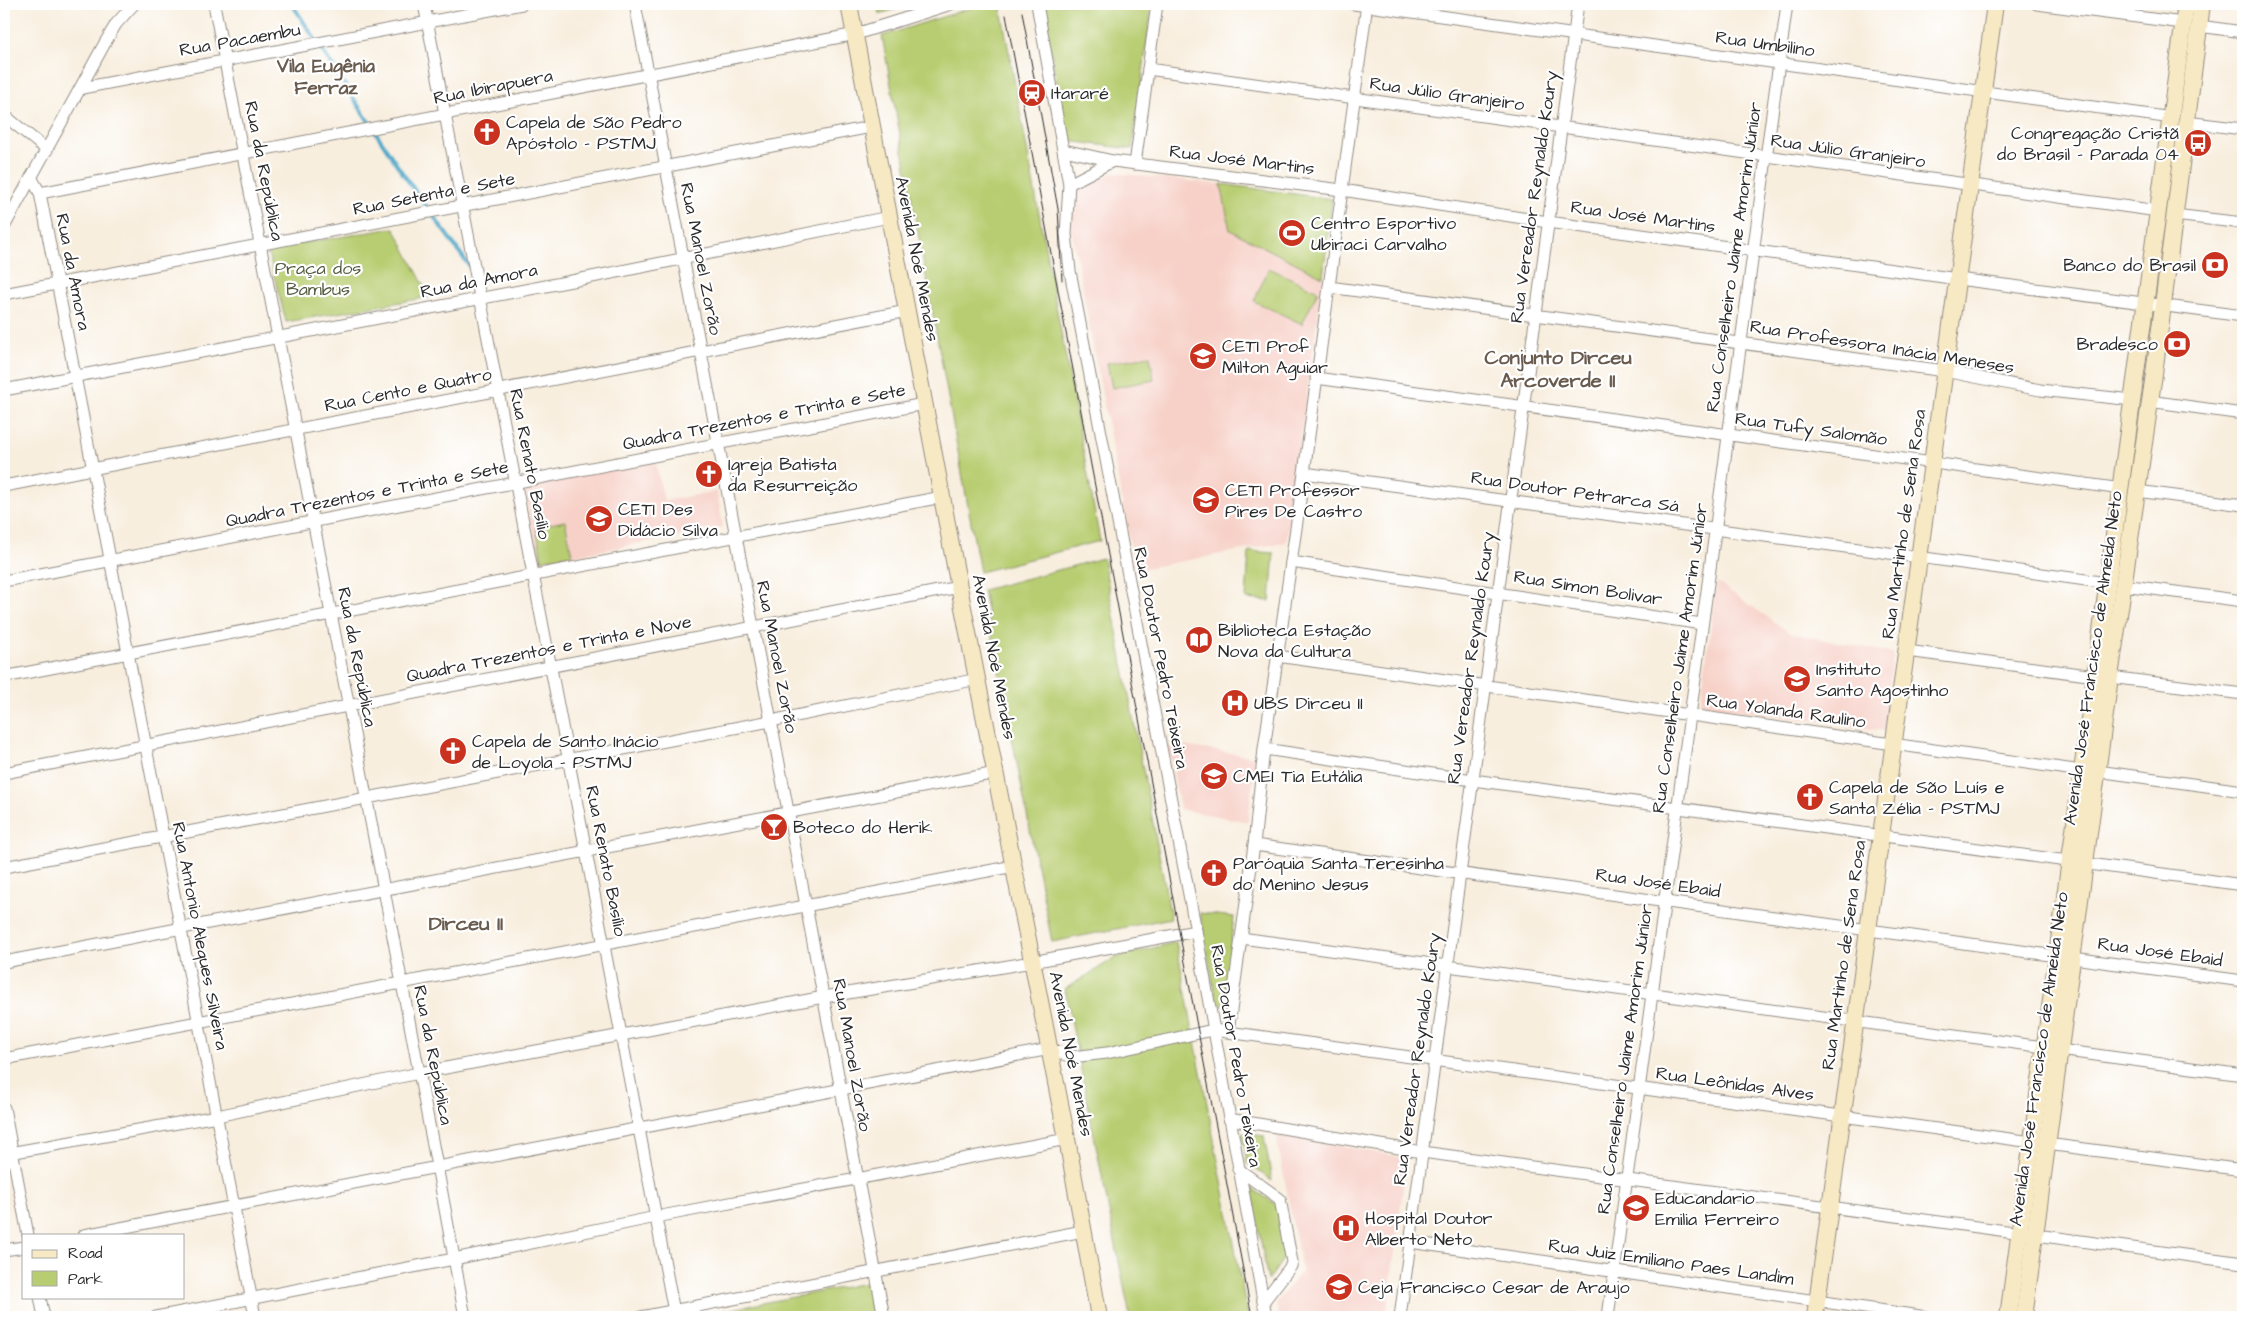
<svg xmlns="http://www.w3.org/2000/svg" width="2247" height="1321" font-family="'Architects Daughter',sans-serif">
  <rect width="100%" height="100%" fill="#fff"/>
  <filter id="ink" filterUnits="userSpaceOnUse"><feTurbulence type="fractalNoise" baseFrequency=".02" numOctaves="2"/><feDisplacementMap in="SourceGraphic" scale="10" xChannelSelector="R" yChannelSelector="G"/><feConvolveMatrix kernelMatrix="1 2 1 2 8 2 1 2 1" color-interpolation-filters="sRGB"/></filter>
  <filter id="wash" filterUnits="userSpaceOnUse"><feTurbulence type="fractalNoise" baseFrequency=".0096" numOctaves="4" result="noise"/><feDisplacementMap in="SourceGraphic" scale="20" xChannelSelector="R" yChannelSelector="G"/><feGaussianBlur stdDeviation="1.12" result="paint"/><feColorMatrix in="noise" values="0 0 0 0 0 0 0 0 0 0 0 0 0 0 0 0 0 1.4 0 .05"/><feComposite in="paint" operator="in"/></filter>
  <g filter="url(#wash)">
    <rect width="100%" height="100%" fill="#f8eede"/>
    <g fill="#f7d1c8">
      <path d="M1112,173L1221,184L1230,230L1323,277L1286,542L1135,570L1071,228L1074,200L1079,190Z"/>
      <path d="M655,460L664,501L717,491L723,527L538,563L524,487Z"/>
      <path d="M1717,582L1790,633L1893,653L1886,731L1700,705Z"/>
      <path d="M1171,744L1256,757L1248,822L1180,809L1168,745Z"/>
      <path d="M1276,1135L1407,1158L1386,1317H1279L1276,1302L1302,1271Z"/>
    </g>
    <g fill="#b8cd71" stroke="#727c4e">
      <path d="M877,4H914L879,14Z"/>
      <path d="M983,4H1000L1100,541L980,572L882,36Z"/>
      <path d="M1042,4H1131L1152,7L1132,149L1068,141Z"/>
      <path d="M1221,184L1332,199L1323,277L1230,230Z"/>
      <path d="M394,228L430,297L286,322L267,249Z"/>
      <path d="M1269,268L1318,291L1302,324L1254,301Z"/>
      <path d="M1150,356L1154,380L1112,388L1107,363Z"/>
      <path d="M565,521L572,554L542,560L536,527Z"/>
      <path d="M1249,551L1274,553L1270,601L1246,599Z"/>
      <path d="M1103,558L1171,918L1052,942L983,590Z"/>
      <path d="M1200,913L1234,917L1223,1006L1217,1005Z"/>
      <path d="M1176,942L1248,1317H1130L1065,989L1115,958Z"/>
      <path d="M1242,1133L1264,1136L1272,1181L1247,1163Z"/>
      <path d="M1251,1188L1276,1204L1286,1255L1268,1281Z"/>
      <path d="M866,1283L873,1317H690Z"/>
    </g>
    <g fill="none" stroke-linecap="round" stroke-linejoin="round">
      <path stroke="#4ba7c9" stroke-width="4" d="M292,4L401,171L470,267"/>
    </g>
  </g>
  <g filter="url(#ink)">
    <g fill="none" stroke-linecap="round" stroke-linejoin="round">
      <g stroke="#928c84" stroke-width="13">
        <g id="street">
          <path d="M214,4L437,1166L465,1317"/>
          <path d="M424,4L675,1317"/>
          <path d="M635,4L884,1317"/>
          <path d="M1037,4L1069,184L1066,234L1070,271L1196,931L1266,1317"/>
          <path d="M1354,4L2172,118"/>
          <path d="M2037,4L2183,23"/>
          <path d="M2199,26L2243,32"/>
          <path d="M1148,69L2158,211"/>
          <path d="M82,88L522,4"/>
          <path d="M4,115L47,150"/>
          <path d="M2186,122L2243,129"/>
          <path d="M1064,150L1113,161L1342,190L1548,222L1958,279L2243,316"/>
          <path d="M1135,164L1157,4"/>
          <path d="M31,177L40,193L255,1317"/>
          <path d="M1069,184L1113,161"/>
          <path d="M40,193L856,34L951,4"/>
          <path d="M2174,215L2243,223"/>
          <path d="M4,227L106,41L116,24L134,4"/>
          <path d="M1329,287L1945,371L2040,390L2133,400"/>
          <path d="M4,294L871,127"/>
          <path d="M1316,378L2122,489"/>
          <path d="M4,390L577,280L889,217"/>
          <path d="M2149,401L2243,414"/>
          <path d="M1304,473L2108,583"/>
          <path d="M4,486L907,311"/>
          <path d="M2137,491L2243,505"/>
          <path d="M1291,562L1702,624"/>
          <path d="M4,581L924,404"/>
          <path d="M2123,585L2243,601"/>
          <path d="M1907,651L2095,676"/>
          <path d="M1277,656L2082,771"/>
          <path d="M4,677L942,497"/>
          <path d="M2110,677L2243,694"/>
          <path d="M1264,749L1473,780L2243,885"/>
          <path d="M2097,771L2243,791"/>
          <path d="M4,773L959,587"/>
          <path d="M1254,845L2057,956"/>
          <path d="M4,867L771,721L978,679"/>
          <path d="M1241,938L2044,1047"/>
          <path d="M2073,958L2243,981"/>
          <path d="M4,962L996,773"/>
          <path d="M1228,1032L1254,845L1264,749L1304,473L1367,4"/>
          <path d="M2059,1050L2243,1075"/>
          <path d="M4,1059L1014,866"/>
          <path d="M4,1108L28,1235"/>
          <path d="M1229,1119L1422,1152L2243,1263"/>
          <path d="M2047,1144L2243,1170"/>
          <path d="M4,1154L217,1116L419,1073L824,997L1032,962L1196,931"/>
          <path d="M1238,1169L1280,1199L1292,1262L1291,1266L1263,1302"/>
          <path d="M84,1235L1050,1049L1071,1057L1107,1053L1213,1030L2032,1142"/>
          <path d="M1410,1242L1927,1317"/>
          <path d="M4,1250L24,1247"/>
          <path d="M40,1297L44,1317"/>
          <path d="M156,1317L454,1259L656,1217L1067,1139"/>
          <path d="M641,1317L1083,1231"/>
          <path d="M1400,1317L1578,4"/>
          <path d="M1608,1317L1787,4"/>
        </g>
      </g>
      <g stroke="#928c84" stroke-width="18">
        <g id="secondary">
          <path d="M849,4L959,587L1067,1139L1099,1317"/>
          <path d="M1815,1317L1995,4"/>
          <path d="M2008,1317L2186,4"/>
          <path d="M2024,1317L2110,677L2154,374L2202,4"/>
        </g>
      </g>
      <use href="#street" stroke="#fff" stroke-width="11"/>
      <use href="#secondary" stroke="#f7e9c3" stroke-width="16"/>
      <g stroke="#2b2b2b" stroke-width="1">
        <path d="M1022,12L1058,209L1062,280"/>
        <path d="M1006,15L1252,1317"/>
      </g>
    </g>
  </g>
  <defs>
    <g id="station-disc" transform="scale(1.4375)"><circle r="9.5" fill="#c8321e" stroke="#fff"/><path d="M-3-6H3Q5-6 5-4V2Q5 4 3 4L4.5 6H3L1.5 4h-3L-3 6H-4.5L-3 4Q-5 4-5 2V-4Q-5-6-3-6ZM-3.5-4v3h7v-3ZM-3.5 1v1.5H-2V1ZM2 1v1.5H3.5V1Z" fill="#fff"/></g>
    <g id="church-disc" transform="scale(1.4375)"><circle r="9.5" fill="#c8321e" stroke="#fff"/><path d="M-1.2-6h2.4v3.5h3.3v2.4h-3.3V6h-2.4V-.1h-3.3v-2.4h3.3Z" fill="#fff"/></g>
    <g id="bus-disc" transform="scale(1.4375)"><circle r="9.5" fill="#c8321e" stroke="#fff"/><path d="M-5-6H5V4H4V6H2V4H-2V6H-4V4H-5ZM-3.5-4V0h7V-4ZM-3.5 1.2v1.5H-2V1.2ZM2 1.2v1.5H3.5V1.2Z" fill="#fff"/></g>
    <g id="stadium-disc" transform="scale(1.4375)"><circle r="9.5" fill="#c8321e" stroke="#fff"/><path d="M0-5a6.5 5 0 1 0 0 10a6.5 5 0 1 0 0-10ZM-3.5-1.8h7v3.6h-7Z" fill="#fff"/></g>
    <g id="bank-disc" transform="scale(1.4375)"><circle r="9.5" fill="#c8321e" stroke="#fff"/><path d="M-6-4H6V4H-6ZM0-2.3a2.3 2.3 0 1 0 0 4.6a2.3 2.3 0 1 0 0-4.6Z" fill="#fff"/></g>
    <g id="school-disc" transform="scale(1.4375)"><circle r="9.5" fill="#c8321e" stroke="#fff"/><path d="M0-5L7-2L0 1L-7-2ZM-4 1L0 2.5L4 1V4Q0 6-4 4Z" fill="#fff"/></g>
    <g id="library-disc" transform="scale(1.4375)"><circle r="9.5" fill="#c8321e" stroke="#fff"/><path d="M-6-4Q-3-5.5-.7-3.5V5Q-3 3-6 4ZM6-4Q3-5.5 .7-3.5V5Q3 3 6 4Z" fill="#fff"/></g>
    <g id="hospital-disc" transform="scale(1.4375)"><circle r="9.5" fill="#c8321e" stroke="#fff"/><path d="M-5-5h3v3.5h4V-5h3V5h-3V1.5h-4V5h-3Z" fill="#fff"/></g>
    <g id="bar-disc" transform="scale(1.4375)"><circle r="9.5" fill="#c8321e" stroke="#fff"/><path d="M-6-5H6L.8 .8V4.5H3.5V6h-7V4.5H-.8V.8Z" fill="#fff"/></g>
  </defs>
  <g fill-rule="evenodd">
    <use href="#station-disc" x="1032" y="93"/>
    <use href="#church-disc" x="487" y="132"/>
    <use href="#bus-disc" x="2198" y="143"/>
    <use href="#stadium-disc" x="1292" y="233"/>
    <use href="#bank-disc" x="2215" y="265"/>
    <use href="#bank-disc" x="2177" y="344"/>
    <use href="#school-disc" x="1203" y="356"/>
    <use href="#church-disc" x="709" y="474"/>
    <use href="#school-disc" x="1206" y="500"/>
    <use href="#school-disc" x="599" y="519"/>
    <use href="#library-disc" x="1199" y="640"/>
    <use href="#school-disc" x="1797" y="679"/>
    <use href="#hospital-disc" x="1235" y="703"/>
    <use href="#church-disc" x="453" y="751"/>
    <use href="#school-disc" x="1214" y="776"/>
    <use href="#church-disc" x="1810" y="797"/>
    <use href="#bar-disc" x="774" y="827"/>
    <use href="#church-disc" x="1214" y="873"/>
    <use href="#school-disc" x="1636" y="1208"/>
    <use href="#hospital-disc" x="1346" y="1228"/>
    <use href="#school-disc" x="1339" y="1287"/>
  </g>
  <g text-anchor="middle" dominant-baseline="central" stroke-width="4.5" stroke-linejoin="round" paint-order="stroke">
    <g font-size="18" fill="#2b2b2b" stroke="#fff">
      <text transform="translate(240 40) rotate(-10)">Rua Pacaembu</text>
      <text transform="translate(1765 44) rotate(8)">Rua Umbilino</text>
      <text transform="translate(493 87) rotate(-11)">Rua Ibirapuera</text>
      <text transform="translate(1447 94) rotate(8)">Rua Júlio Granjeiro</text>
      <text transform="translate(1848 151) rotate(8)">Rua Júlio Granjeiro</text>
      <text transform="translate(1242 160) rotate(7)">Rua José Martins</text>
      <text transform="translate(264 171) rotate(79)">Rua da República</text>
      <text transform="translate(434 194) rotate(-11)">Rua Setenta e Sete</text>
      <text transform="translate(1534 197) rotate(-82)">Rua Vereador Reynaldo Koury</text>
      <text transform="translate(1643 217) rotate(8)">Rua José Martins</text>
      <text transform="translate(1734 257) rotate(-82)">Rua Conselheiro Jaime Amorim Júnior</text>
      <text transform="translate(701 259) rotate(79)">Rua Manoel Zorão</text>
      <text transform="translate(917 259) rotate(79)">Avenida Noé Mendes</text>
      <text transform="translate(73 272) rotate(79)">Rua da Amora</text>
      <text transform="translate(479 281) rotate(-11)">Rua da Amora</text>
      <text transform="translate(1882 347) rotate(9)">Rua Professora Inácia Meneses</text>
      <text transform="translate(408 390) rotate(-11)">Rua Cento e Quatro</text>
      <text transform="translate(764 417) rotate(-11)">Quadra Trezentos e Trinta e Sete</text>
      <text transform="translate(1811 429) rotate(8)">Rua Tufy Salomão</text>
      <text transform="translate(530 464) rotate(79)">Rua Renato Basílio</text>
      <text transform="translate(1575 492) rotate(8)">Rua Doutor Petrarca Sá</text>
      <text transform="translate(367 494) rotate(-11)">Quadra Trezentos e Trinta e Sete</text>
      <text transform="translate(1904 524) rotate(-82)">Rua Martinho de Sena Rosa</text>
      <text transform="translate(1588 588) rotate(9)">Rua Simon Bolivar</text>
      <text transform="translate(549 649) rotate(-11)">Quadra Trezentos e Trinta e Nove</text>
      <text transform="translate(357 657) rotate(79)">Rua da República</text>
      <text transform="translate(777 657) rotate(79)">Rua Manoel Zorão</text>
      <text transform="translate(994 657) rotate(79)">Avenida Noé Mendes</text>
      <text transform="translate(1161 658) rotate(79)">Rua Doutor Pedro Teixeira</text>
      <text transform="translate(1471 658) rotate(-82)">Rua Vereador Reynaldo Koury</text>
      <text transform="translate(1680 658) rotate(-82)">Rua Conselheiro Jaime Amorim Júnior</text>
      <text transform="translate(2093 658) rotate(-82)">Avenida José Francisco de Almeida Neto</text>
      <text transform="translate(1786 711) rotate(8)">Rua Yolanda Raulino</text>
      <text transform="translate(606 861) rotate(79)">Rua Renato Basílio</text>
      <text transform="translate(1658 883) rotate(8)">Rua José Ebaid</text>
      <text transform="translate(200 936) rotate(79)">Rua Antonio Aleques Silveira</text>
      <text transform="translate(2160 952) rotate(8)">Rua José Ebaid</text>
      <text transform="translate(1844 955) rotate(-82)">Rua Martinho de Sena Rosa</text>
      <text transform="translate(1071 1054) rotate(79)">Avenida Noé Mendes</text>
      <text transform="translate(433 1055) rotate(79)">Rua da República</text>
      <text transform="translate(852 1055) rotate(80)">Rua Manoel Zorão</text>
      <text transform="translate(1236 1056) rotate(80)">Rua Doutor Pedro Teixeira</text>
      <text transform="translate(1417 1059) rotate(-82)">Rua Vereador Reynaldo Koury</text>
      <text transform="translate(1625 1059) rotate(-82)">Rua Conselheiro Jaime Amorim Júnior</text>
      <text transform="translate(2039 1059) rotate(-82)">Avenida José Francisco de Almeida Neto</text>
      <text transform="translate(1735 1084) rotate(8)">Rua Leônidas Alves</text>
      <text transform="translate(1671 1262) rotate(8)">Rua Juiz Emiliano Paes Landim</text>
    </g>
    <g font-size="18" fill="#2b2b2b" stroke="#fff" text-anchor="start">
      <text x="1051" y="93">Itararé</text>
      <text x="506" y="122">Capela de São Pedro<tspan x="506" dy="21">Apóstolo - PSTMJ</tspan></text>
      <text x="2179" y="133" text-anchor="end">Congregação Cristã<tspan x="2179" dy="21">do Brasil - Parada 04</tspan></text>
      <text x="1311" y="223">Centro Esportivo<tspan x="1311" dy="21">Ubiraci Carvalho</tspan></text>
      <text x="2196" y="265" text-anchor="end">Banco do Brasil</text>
      <text x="2158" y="344" text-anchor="end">Bradesco</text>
      <text x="1222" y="346">CETI Prof<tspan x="1222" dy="21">Milton Aguiar</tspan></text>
      <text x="728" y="464">Igreja Batista<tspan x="728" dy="21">da Resurreição</tspan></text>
      <text x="1225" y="490">CETI Professor<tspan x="1225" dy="21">Pires De Castro</tspan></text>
      <text x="618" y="509">CETI Des<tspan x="618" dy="21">Didácio Silva</tspan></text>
      <text x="1218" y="630">Biblioteca Estação<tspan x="1218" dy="21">Nova da Cultura</tspan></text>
      <text x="1816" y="669">Instituto<tspan x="1816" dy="21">Santo Agostinho</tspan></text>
      <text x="1254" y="703">UBS Dirceu II</text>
      <text x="472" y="741">Capela de Santo Inácio<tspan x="472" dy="21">de Loyola - PSTMJ</tspan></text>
      <text x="1233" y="776">CMEI Tia Eutália</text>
      <text x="1829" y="787">Capela de São Luís e<tspan x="1829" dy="21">Santa Zélia - PSTMJ</tspan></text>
      <text x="793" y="827">Boteco do Herik</text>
      <text x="1233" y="863">Paróquia Santa Teresinha<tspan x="1233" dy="21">do Menino Jesus</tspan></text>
      <text x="1655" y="1198">Educandario<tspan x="1655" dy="21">Emilia Ferreiro</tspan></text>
      <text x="1365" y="1218">Hospital Doutor<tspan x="1365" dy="21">Alberto Neto</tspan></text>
      <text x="1358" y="1287">Ceja Francisco Cesar de Araujo</text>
    </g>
    <g font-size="18" fill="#555c40" stroke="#fff">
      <text x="318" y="268">Praça dos<tspan x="318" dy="21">Bambus</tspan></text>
    </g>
    <g font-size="19" font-weight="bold" fill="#6a5b4f" stroke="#fff">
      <text x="326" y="66">Vila Eugênia<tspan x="326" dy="22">Ferraz</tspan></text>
    </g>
    <g font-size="20" font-weight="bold" fill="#6a5b4f" stroke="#fff">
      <text x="1558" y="358">Conjunto Dirceu<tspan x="1558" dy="23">Arcoverde II</tspan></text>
      <text x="466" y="924">Dirceu II</text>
    </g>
  </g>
  <rect width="2247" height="1321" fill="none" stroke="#fff" stroke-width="20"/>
  <rect x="22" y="1234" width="162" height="65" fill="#ffffff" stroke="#aaaaaa"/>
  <rect x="32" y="1250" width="25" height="8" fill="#f7e9c3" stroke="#aaaaaa"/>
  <text x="68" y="1258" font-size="15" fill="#2b2b2b">Road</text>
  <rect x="32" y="1271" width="25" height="15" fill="#b8cd71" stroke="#aaaaaa"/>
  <text x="68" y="1284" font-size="15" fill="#2b2b2b">Park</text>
</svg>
